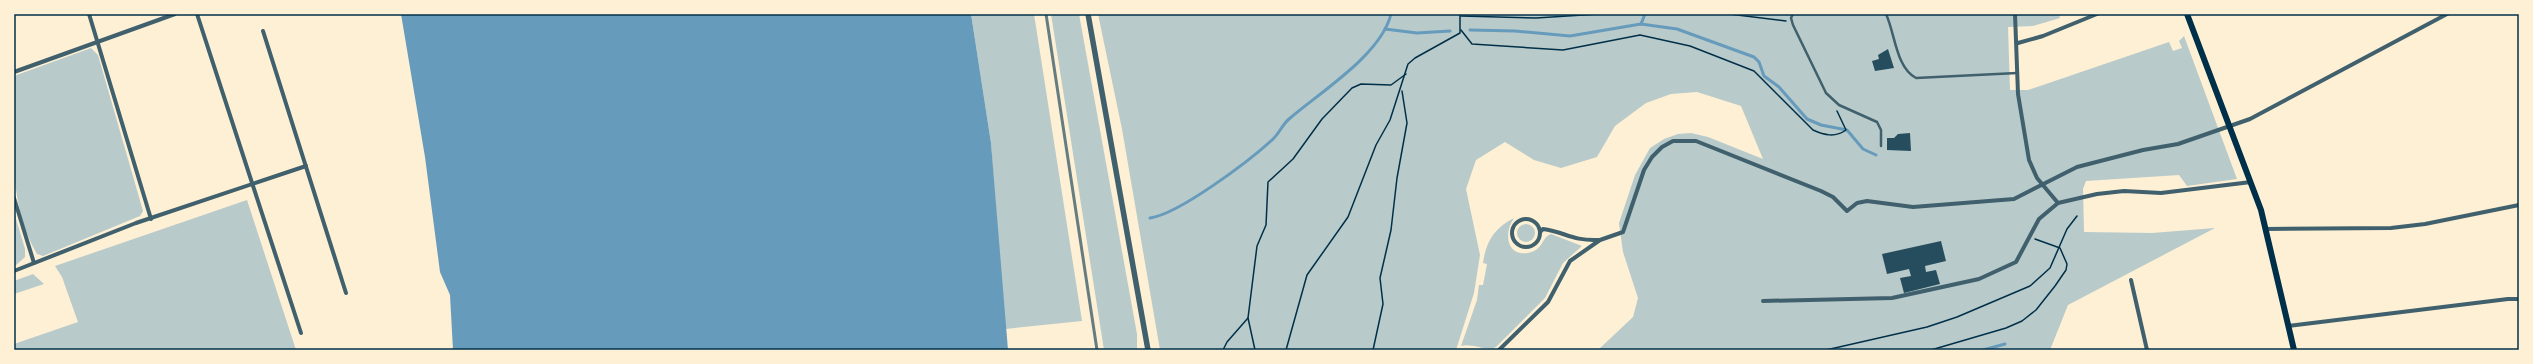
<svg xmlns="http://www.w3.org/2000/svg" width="2533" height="364" font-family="'DejaVu Sans',sans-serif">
  <rect width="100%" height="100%" fill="#fdf0d5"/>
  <g fill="#b9caca">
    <path d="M971,14H1034L1082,321L1005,329L991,143Z"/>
    <path d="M1051,14H1079L1137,334V350H1104Z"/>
    <path d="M1098,14H2059L2060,18L2033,26L2008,27L2010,90H2028L2169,42L2173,51L2182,48L2179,41L2184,36L2237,179L2187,186L2179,175L2086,181L2083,189L2084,232L2152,233L2215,228L2068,305L2050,350H1598L1633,317L1638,298L1623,252L1619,223L1635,175L1650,148L1664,139L1678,134L1691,133L1708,137L1763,159L1741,106L1697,92L1671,94L1646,103L1615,126L1597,157L1561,168L1534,160L1505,142L1476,160L1466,189L1480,255L1474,293L1456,350H1160L1122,129Z"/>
    <path d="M91,48L98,55L143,211L140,216L43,256L37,254C6,201 14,135 14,76Z"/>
    <path d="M247,200L296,350H14V344L78,322L62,277L55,266Z"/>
    <path d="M14,212L25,249V257L14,267Z"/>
    <path d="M1514,218C1501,237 1510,261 1534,251C1543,247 1543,236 1551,234L1582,246L1563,263L1545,298L1496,347C1486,352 1473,343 1461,346L1477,300L1479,285H1483L1487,264L1483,263C1486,242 1494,228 1514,218Z"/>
    <circle cx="1526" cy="233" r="9"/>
    <path d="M33,274L44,284L14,294V281Z"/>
  </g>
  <path fill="#669bbc" d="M401,14H971L991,143L1008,350H453L450,295L440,272L425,157Z"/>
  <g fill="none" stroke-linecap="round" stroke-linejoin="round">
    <g stroke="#669bbc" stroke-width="3">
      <path d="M1641,24L1645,14"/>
      <path d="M1385,29L1417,33L1450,31"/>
      <path d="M1470,30L1515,31L1570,36L1641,24L1677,29L1754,57L1759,62L1764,76L1779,87L1807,119L1821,125L1847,130L1863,149L1876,155"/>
      <path d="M1150,218C1179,214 1249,161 1272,140C1279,134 1282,125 1289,119C1320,92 1381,55 1391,14"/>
      <path d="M1983,350L2005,344"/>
    </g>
  </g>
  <g fill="#264d5e">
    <path d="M1888,49L1894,68L1875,71L1872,61L1879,59L1878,55Z"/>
    <path d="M1910,133L1911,151L1887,150V138H1894L1898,134Z"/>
    <path d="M1941,241L1946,261L1925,266L1926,272L1936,270L1940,284L1904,293L1900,278L1911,276L1909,269L1887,274L1882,254Z"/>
  </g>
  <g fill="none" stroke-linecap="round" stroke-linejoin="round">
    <g stroke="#003049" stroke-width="1.5">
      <path d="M1729,14L1786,21"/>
      <path d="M1461,16L1536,18L1599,14"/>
      <path d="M1461,30L1472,44L1563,50L1640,35L1690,46L1754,71L1813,130C1824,135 1835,138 1846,130L1837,111"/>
      <path d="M1223,350L1227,342L1248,318"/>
      <path d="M1255,350L1248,318L1257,246L1266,225L1268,182L1293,159L1322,119L1352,88L1361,84L1391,85L1406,74"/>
      <path d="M1286,350L1307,275L1348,217L1376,145L1390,120L1408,64L1415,58L1460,33V14"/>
      <path d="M1373,350L1383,304L1380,278L1391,230L1397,178L1407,123L1402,91"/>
      <path d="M1826,350L1927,327L1957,317L2030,286L2050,268L2067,229L2077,216"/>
      <path d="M1931,350L2006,328L2022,321L2036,310L2055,286L2066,270L2067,264L2060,248L2035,239"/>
    </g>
    <g stroke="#3f606c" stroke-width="2.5">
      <path d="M1793,14L1791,18L1793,25L1826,93L1839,105L1877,122L1881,130V146"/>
      <path d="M1886,14C1895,33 1896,68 1916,78L2017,73"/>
    </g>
    <g stroke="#3f606c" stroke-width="4">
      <path d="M89,14L151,219"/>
      <path d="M197,14L301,333"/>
      <path d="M2015,14L2018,94L2029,160L2037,178L2058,203L2097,194L2124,191L2161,193L2251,182"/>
      <path d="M263,31L346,293"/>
      <path d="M2018,43L2043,36L2097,14"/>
      <path d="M14,72L175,14"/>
      <path d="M14,198L34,263"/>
      <circle cx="1526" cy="233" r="14"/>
      <path d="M2266,229L2391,228L2425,224L2519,205"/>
      <path d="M1540,232L1543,229C1565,232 1572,241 1598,240"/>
      <path d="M14,271L136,223L306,166"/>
      <path d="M2131,280L2147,350"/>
      <path d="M1763,301L1892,298L1979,279L2016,262L2039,219L2058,203"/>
      <path d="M2288,326L2508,299H2519"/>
      <path d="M1499,350L1548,302L1570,261L1600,240L1623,232L1644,170L1652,157L1662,147L1673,141H1696L1821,191L1833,197L1847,211L1857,203L1867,201L1913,207L2014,199L2077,167L2143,150L2178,144L2250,119L2447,14"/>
    </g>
    <path stroke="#3f606c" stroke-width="5.5" d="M1088,14L1148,350"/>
    <path stroke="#003049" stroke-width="6" d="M2187,14L2261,210L2294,350"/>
    <path stroke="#657d81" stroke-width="3" d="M1046,14L1097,350"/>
  </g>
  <rect width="2533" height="364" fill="none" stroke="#fdf0d5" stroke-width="30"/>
  <rect x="15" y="15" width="2503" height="334" fill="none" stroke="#003049" stroke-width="1.5"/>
</svg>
